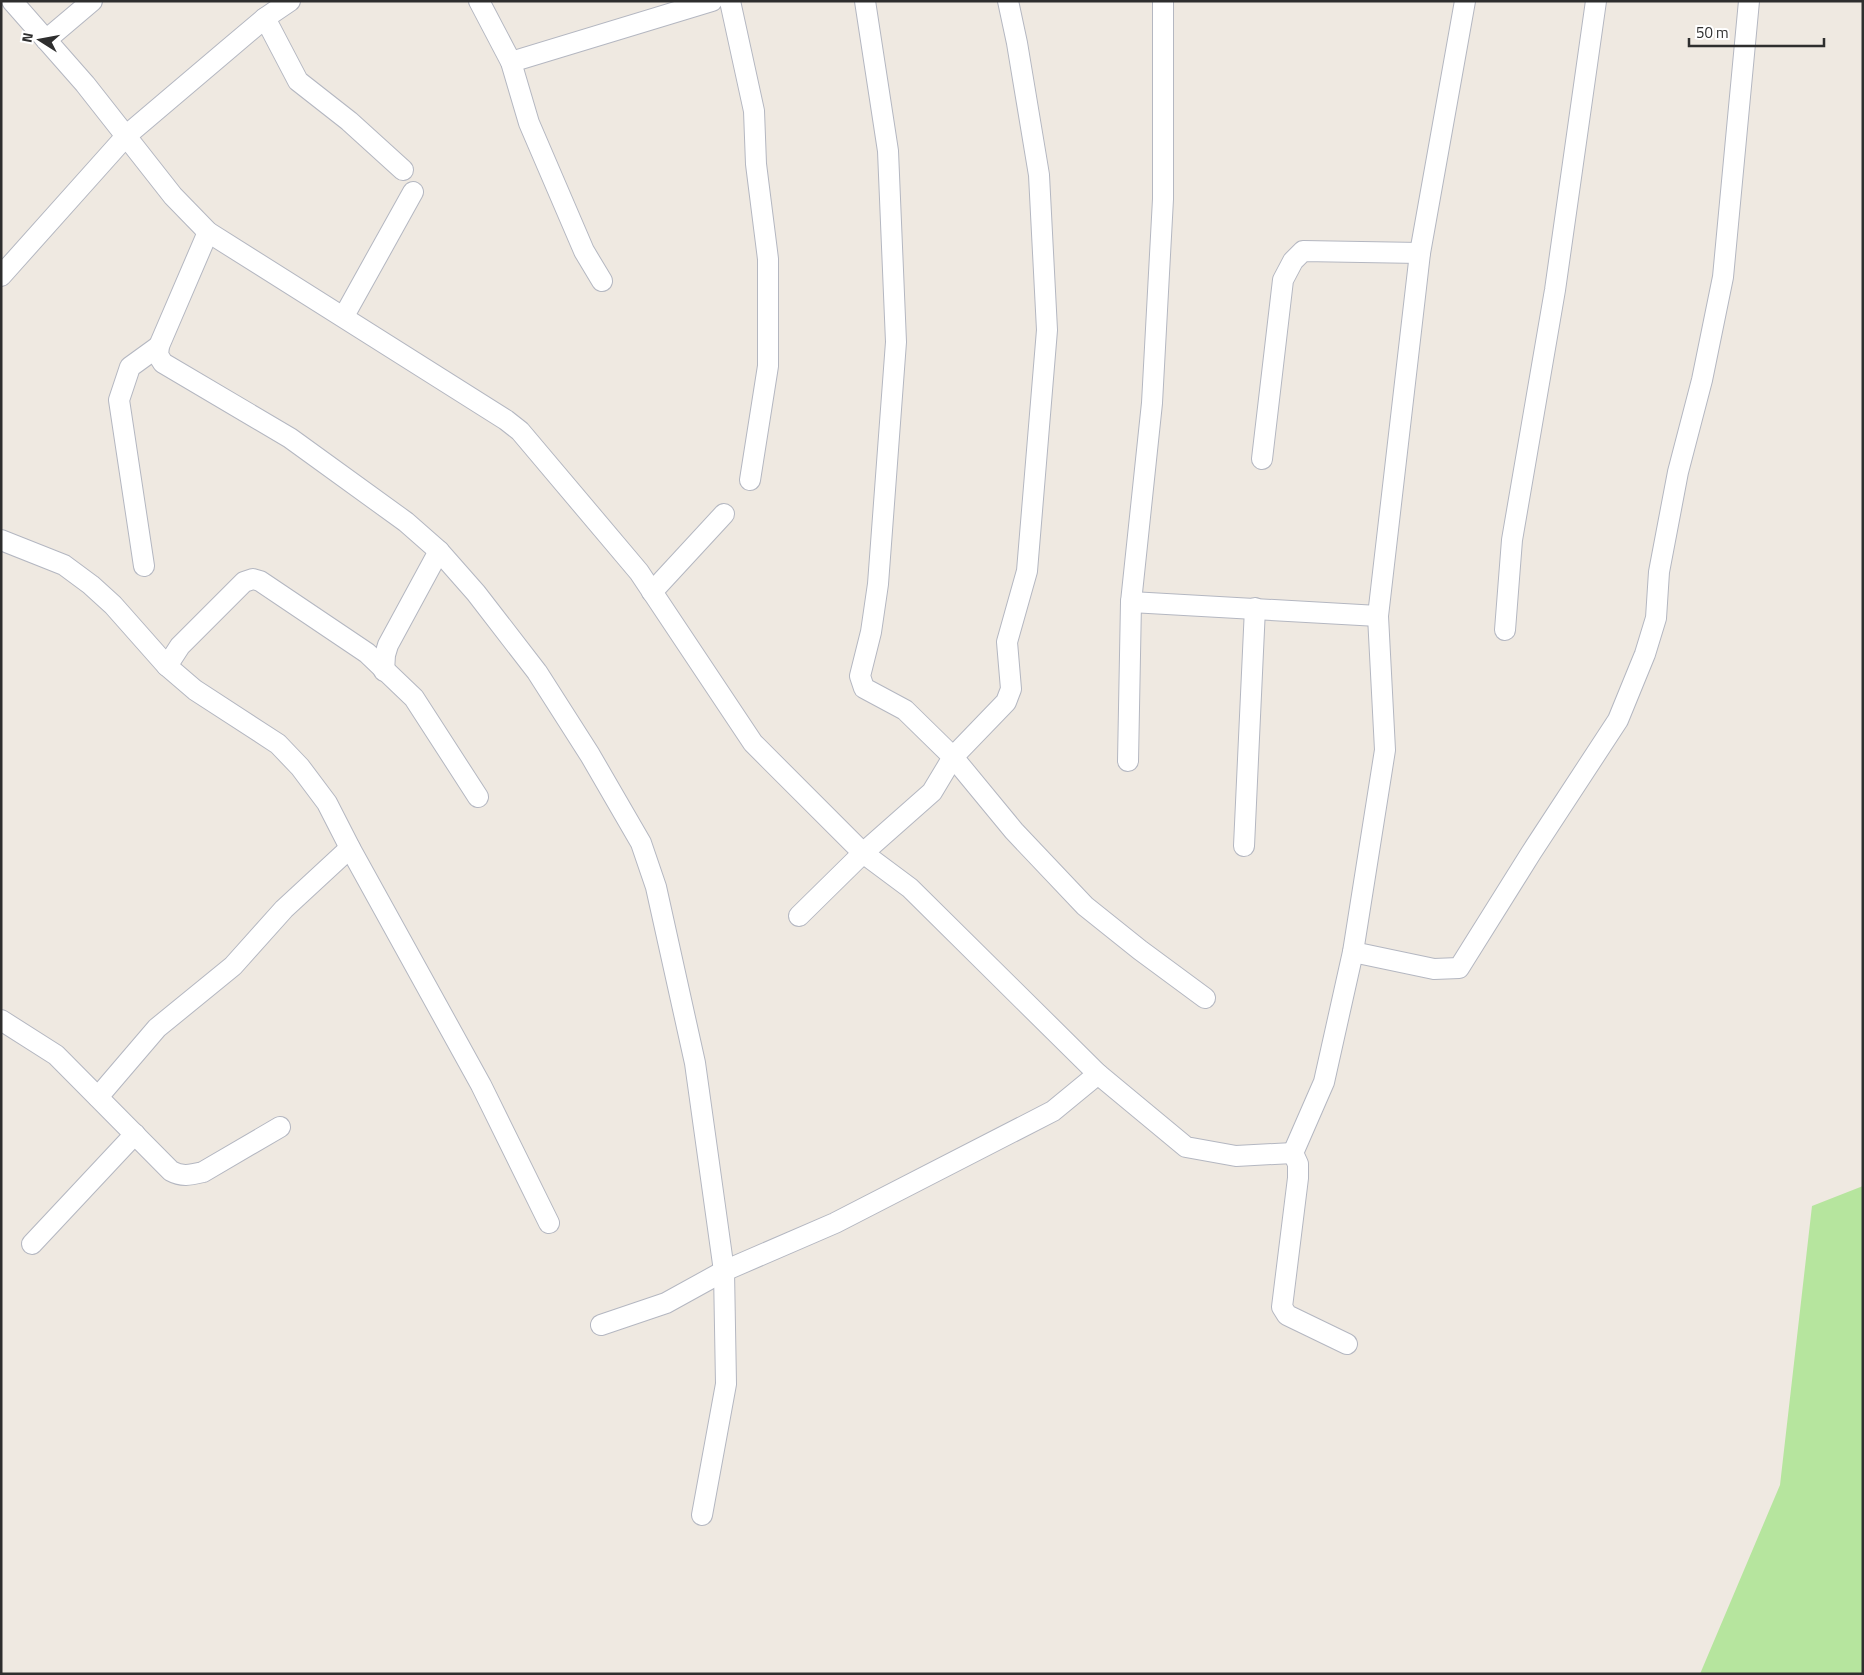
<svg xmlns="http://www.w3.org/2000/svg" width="1864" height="1675" font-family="'Titillium Web',sans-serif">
  <rect width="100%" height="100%" fill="#efe9e1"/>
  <path fill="#b6e59e" d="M1863,1186V1674H1700L1780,1485L1812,1206Z"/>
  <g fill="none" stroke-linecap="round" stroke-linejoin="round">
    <g stroke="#b4b7c1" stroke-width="22">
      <g id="minor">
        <path d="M12,1L85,84L173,196L208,232L506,420L520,431L639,572L753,743L863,853L910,888L1098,1074L1186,1147L1236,1156L1293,1153"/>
        <path d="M479,1L511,62L529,123L584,251L602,281"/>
        <path d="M730,1L754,111L756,164L768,259V366L750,480"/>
        <path d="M865,1L888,151L896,342L878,584L871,632L860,676L864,688L905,710L953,757L1014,831L1085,906L1140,950L1205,998"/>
        <path d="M265,18L298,81L349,121L403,170"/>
        <path d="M46,40L92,1"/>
        <path d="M511,62L712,1"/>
        <path d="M208,232L159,346L158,355L163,363L290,438L406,522L439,551L476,593L537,672L590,755L641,843L656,887L695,1063L724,1271L726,1384L702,1515"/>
        <path d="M1,276L127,135L226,51L265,18L290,1"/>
        <path d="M344,316L413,192"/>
        <path d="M1262,459L1283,280L1293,261L1303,251L1420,253"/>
        <path d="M1,540L64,565L91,585L113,605L167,666L195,690L278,744L300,767L327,803L350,848L481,1085L549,1223"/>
        <path d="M144,566L119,400L130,367L159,346"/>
        <path d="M652,592L724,514"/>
        <path d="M1131,602L1378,616"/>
        <path d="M1505,630L1512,540L1555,290L1596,1"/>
        <path d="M167,666L180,646L244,582L253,579L260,581L367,653L414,698L478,797"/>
        <path d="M384,671L385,655L388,645L439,551"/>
        <path d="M1128,761L1131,602L1152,403L1163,199V1"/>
        <path d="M1244,846L1255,608"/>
        <path d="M799,916L863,853L932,792L953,757L1006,702L1011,689L1007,642L1027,571L1047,330L1039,175L1017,43L1008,1"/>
        <path d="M1353,952L1434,969L1459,968L1531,853L1618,720L1645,654L1656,618L1659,572L1678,472L1702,380L1723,277L1749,1"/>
        <path d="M1,1020L56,1055L171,1171C182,1177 190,1175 203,1172L280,1127"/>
        <path d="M98,1097L157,1028L233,966L284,909L350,848"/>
        <path d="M1293,1153L1324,1082L1353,952L1385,750L1378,616L1420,253L1465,1"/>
        <path d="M1293,1153L1298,1164V1178L1282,1307L1287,1315L1347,1344"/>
        <path d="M32,1244L135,1134"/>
        <path d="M601,1325L666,1303L724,1271L835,1223L1053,1111L1098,1074"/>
      </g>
    </g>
    <use href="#minor" stroke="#fff" stroke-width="20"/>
  </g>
  <rect width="1864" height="1675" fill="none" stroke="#2e2e2e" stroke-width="5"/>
  <g transform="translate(40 40) rotate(281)" stroke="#ffffff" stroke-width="4" paint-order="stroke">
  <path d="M0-4L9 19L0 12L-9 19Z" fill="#2e2e2e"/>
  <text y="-8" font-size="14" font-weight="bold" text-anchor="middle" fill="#2e2e2e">N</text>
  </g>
  <path d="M1689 38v8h135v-8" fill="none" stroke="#2e2e2e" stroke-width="2.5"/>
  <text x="1696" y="38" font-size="15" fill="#2e2e2e" stroke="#ffffff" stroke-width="4" paint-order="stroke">50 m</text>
</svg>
